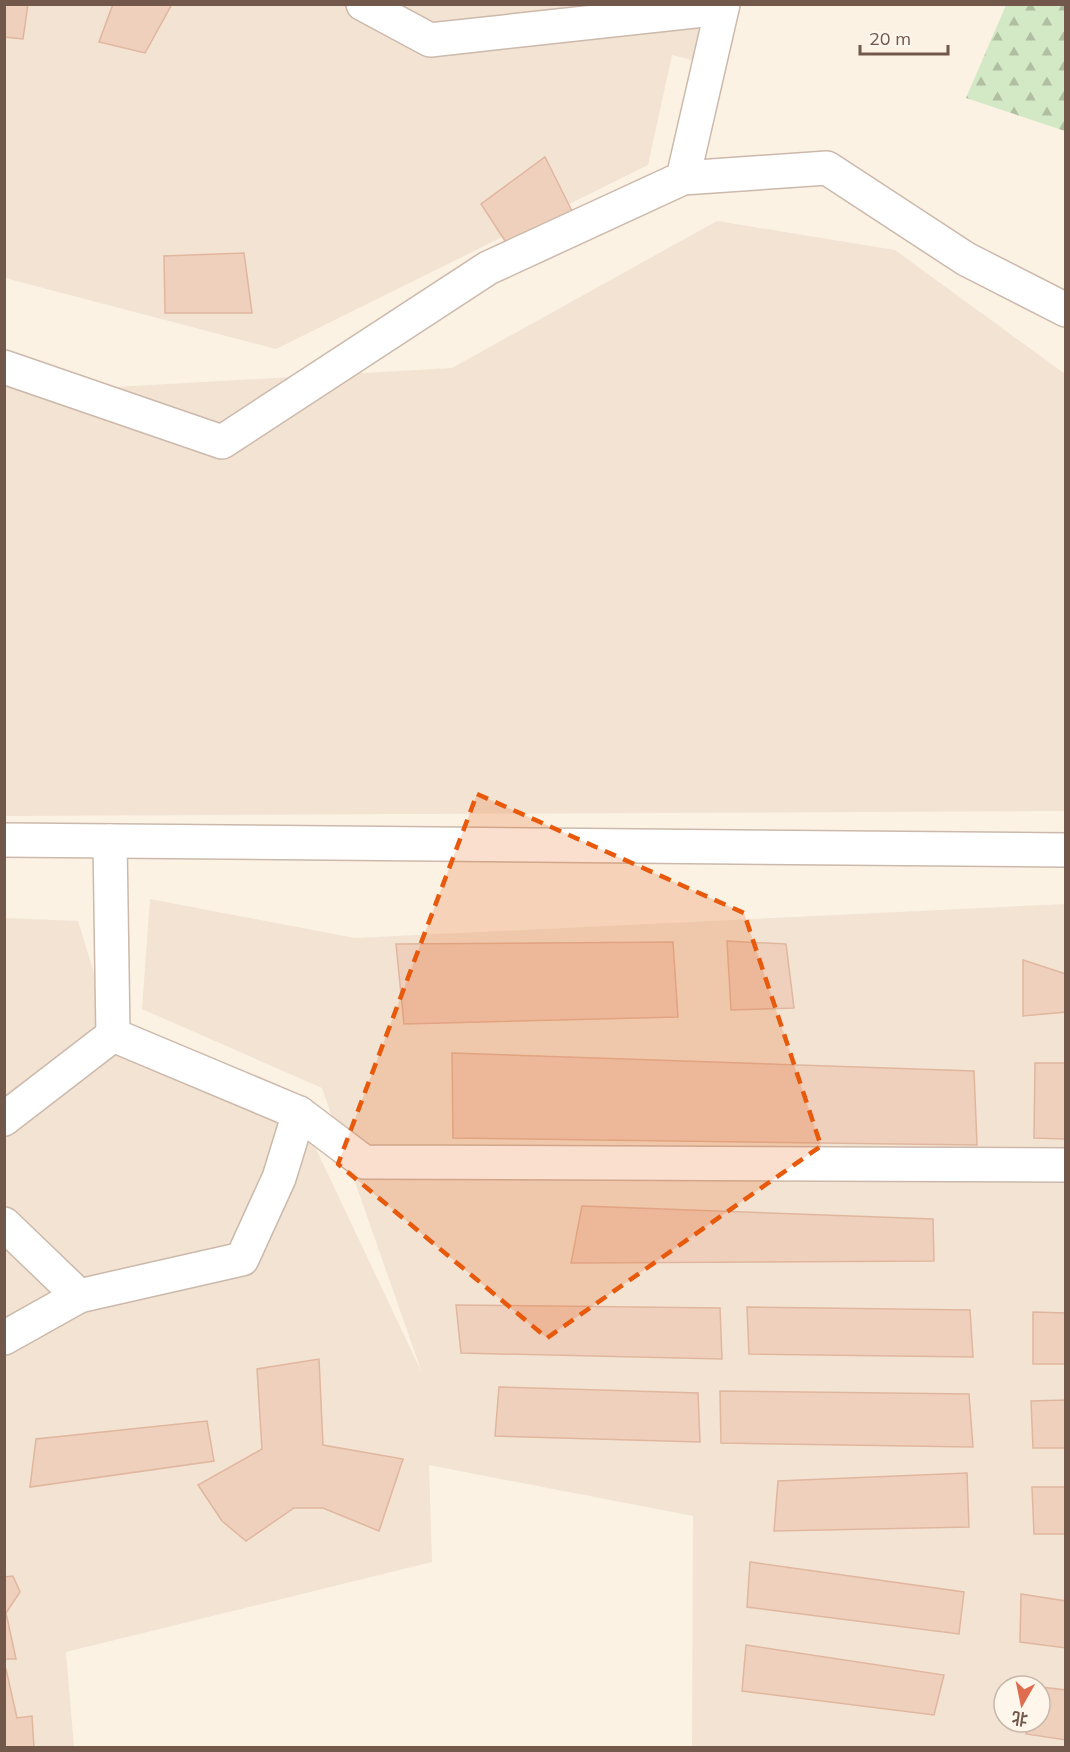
<svg xmlns="http://www.w3.org/2000/svg" width="1070" height="1752" font-family="Mulish,'Noto Sans SC',sans-serif">
  <defs>
    <pattern id="forest-firs" width="22" height="20" patternUnits="userSpaceOnUse" patternTransform="scale(1.5)"><rect width="22" height="20" fill="#d3e8c4"/><path d="M5 1l3.5 6h-7zM16 11l3.5 6h-7z" fill="#b0bfa1"/></pattern>
  </defs>
  <rect width="100%" height="100%" fill="#fbf2e4"/>
  <g fill="#f2e3d3" fill-rule="evenodd">
    <path d="M4,5H730L723,68L672,55L648,165L276,349L5,278Z"/>
    <path d="M717,221L895,250L1065,374V811L5,816V384L114,387L452,368Z"/>
    <path d="M150,899L355,938L1065,904V1747H692L693,1516L429,1465L432,1562L66,1652L74,1747L5,1748V918L78,921L113,1035L299,1113L422,1373L322,1088L142,1009ZM1004,1686H1040V1722H1004Z"/>
  </g>
  <path fill="url(#forest-firs)" d="M1006,5H1065V131L966,98Z"/>
  <g fill="#efd0bd" stroke="#e1b69f" stroke-width="1.5">
    <path d="M4,4H28L23,39L4,37Z"/>
    <path d="M113,4H172L145,53L99,42Z"/>
    <path d="M545,157L577,221L509,247L481,204Z"/>
    <path d="M244,253L252,313H165L164,256Z"/>
    <path d="M727,941L786,944L794,1008L731,1010Z"/>
    <path d="M673,942L678,1017L404,1024L396,944Z"/>
    <path d="M1023,960L1066,974V1012L1023,1016Z"/>
    <path d="M452,1053L974,1071L977,1145L453,1138Z"/>
    <path d="M1035,1063H1066V1139L1034,1138Z"/>
    <path d="M582,1206L933,1219L934,1261L571,1263Z"/>
    <path d="M456,1305L720,1308L722,1359L461,1353Z"/>
    <path d="M747,1307L970,1310L973,1357L749,1354Z"/>
    <path d="M1033,1312L1066,1313V1364H1033Z"/>
    <path d="M319,1359L323,1445L403,1459L379,1531L323,1508H294L246,1541L222,1521L198,1485L262,1449L257,1369Z"/>
    <path d="M499,1387L698,1393L700,1442L495,1436Z"/>
    <path d="M720,1391L969,1394L973,1447L721,1443Z"/>
    <path d="M1066,1400V1448H1033L1031,1401Z"/>
    <path d="M207,1421L214,1461L30,1487L36,1439Z"/>
    <path d="M967,1473L969,1527L774,1531L778,1481Z"/>
    <path d="M1032,1487H1066V1534H1034Z"/>
    <path d="M750,1562L964,1592L959,1634L747,1607Z"/>
    <path d="M13,1576L20,1592L6,1613L16,1659H4V1577Z"/>
    <path d="M1021,1594L1066,1601V1648L1020,1642Z"/>
    <path d="M746,1645L944,1675L934,1715L742,1691Z"/>
    <path d="M6,1669L17,1718L32,1716L34,1748H4V1670Z"/>
    <path d="M1041,1687L1066,1690V1740L1026,1734L1030,1722H1040Z"/>
  </g>
  <g fill="none" stroke-linecap="round" stroke-linejoin="round">
    <g stroke="#ccb9ab" stroke-width="36">
      <g id="minor">
        <path d="M363,4L430,40L722,8"/>
        <path d="M683,178L723,4"/>
        <path d="M4,367L222,442L488,268L683,178L827,168L966,259L1066,310"/>
        <path d="M4,840L1066,850"/>
        <path d="M110,841L113,1035"/>
        <path d="M299,1113L364,1162L1066,1165"/>
        <path d="M4,1119L113,1035L299,1113L279,1178L242,1259L79,1296L4,1224"/>
        <path d="M4,1338L79,1296"/>
      </g>
    </g>
    <use href="#minor" stroke="#fff" stroke-width="33"/>
  </g>
  <path fill="#e8590c" fill-opacity="0.2" stroke="#e8590c" stroke-width="4.5" stroke-dasharray="12 8" stroke-linejoin="round" d="M477,794L744,913L821,1146L547,1338L338,1164Z"/>
  <rect width="1070" height="1752" fill="none" stroke="#72584b" stroke-width="12"/>
  <g transform="translate(1022 1704) rotate(189)"><circle r="28" fill="#fef6ea" stroke="#c6b7aa" stroke-width="1.5"/>
  <path d="M0-4.5L10 22L0 15L-10 22Z" fill="#df6c4f"/>
  <text y="-9" font-size="16" font-weight="bold" text-anchor="middle" fill="#72584b">北</text>
  </g>
  <path d="M860 45v9h88v-9" fill="none" stroke="#72584b" stroke-width="3"/>
  <text x="869" y="45" font-size="18" fill="#72584b" stroke="#fef6ea" stroke-width="4.5" paint-order="stroke">20 m</text>
</svg>
